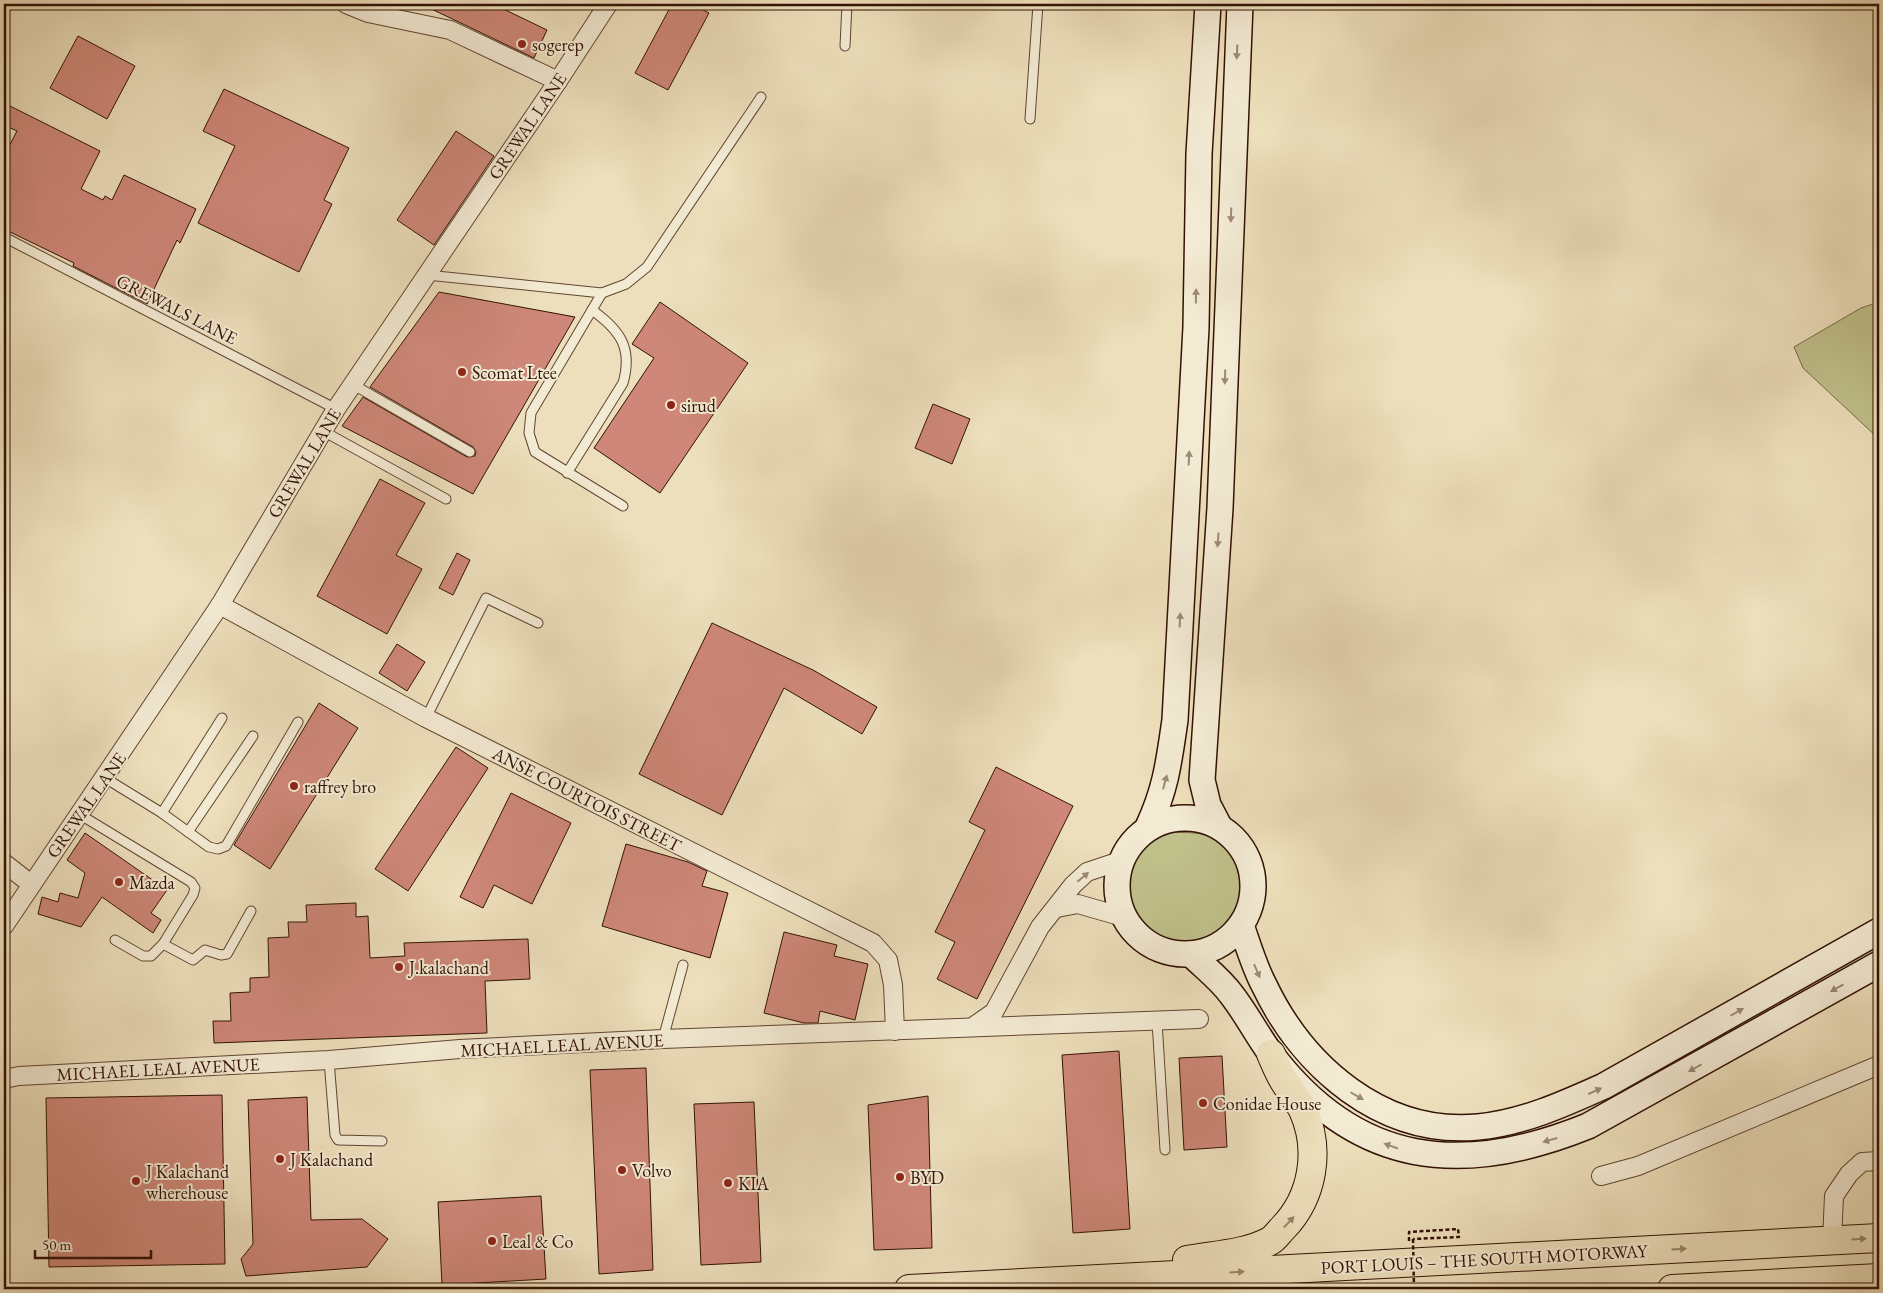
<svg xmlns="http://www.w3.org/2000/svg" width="1883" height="1293" font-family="'EB Garamond',serif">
  <rect width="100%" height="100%" fill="#eddfbb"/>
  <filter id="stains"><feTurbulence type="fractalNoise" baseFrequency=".004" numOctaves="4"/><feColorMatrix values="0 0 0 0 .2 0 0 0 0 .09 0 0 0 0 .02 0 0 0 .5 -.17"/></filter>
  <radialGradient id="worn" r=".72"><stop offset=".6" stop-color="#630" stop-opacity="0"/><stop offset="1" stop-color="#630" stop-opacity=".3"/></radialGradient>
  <g fill="#c0c08b" stroke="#796948">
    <path d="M1879,302V439L1803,368L1794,347L1861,308Z"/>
    <path d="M1174,832C1187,833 1201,832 1212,837C1242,850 1248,878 1239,906C1235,918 1223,927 1213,933C1142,978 1074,861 1174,832Z"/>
  </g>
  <g fill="#ce8778" stroke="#321204">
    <path d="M421,4H493L547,30L534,58Z"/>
    <path d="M672,4H692L709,13L668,90L635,73Z"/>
    <path d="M78,36L135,66L107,119L50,88Z"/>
    <path d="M224,89L349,148L324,200L332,204L299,272L198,223L235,146L203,131Z"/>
    <path d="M8,105L100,151L81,189L103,200L105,196L112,200L124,175L196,209L180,243L177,240L147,304L73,266L74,263L4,229V156L17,131L4,125V113Z"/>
    <path d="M456,131L494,156L434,245L397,220Z"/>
    <path d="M439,292L575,317L473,494L342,426L363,397L467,457L475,456L476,452L473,447L370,387Z"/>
    <path d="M660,302L748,363L660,493L594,448L654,358L632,344Z"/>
    <path d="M933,404L970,419L952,464L915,448Z"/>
    <path d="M380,479L425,503L396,555L422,569L387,634L317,596Z"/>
    <path d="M457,553L470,560L453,595L439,588Z"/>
    <path d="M712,623L813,670L877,707L862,734L784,688L722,815L639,774Z"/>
    <path d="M397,644L425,662L407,691L379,673Z"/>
    <path d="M319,703L358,728L270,869L234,845Z"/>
    <path d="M456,747L488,768L408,891L375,869Z"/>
    <path d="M996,767L1073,806L977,999L937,979L955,942L935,932L985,830L969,822Z"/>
    <path d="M511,793L571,823L532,904L494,885L483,908L460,897Z"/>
    <path d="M85,833L167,890L151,913L161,920L153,933L102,897L81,927L38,914L42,897L58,902L60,893L78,898L85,873L67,860Z"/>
    <path d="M626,844L688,862L707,871L702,886L728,893L710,958L602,926Z"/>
    <path d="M356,903V917L368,916L370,958L405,956L404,943L528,939L530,979L485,981L487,1033L214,1043L213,1021H231L230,993L250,992V978L269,977L268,938L289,937L288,922H307L306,905Z"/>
    <path d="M784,932L837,945L834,956L868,964L855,1020L820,1011L818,1023H804L764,1013Z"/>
    <path d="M1119,1051L1130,1229L1073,1233L1062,1055Z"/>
    <path d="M1222,1056L1227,1147L1184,1150L1179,1058Z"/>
    <path d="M646,1068L653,1270L599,1274L590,1070Z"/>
    <path d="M222,1095L225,1264L49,1267L46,1098Z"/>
    <path d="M928,1096L932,1248L874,1250L868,1105Z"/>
    <path d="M307,1097L311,1220L362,1219L388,1239L367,1267L246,1276L241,1259L253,1244L248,1100Z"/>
    <path d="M754,1102L761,1262L701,1265L694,1104Z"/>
    <path d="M541,1196L546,1279L442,1285L438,1202Z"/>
  </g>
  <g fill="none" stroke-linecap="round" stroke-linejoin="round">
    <g stroke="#614532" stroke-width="11">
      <g id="lane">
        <path d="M845,46L847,4"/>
        <path d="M1030,119L1038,4"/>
        <path d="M4,237L336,409"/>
        <path d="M427,275L602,293L626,284L647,267L761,97"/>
        <path d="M602,293L531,413L529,433L535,452L623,506"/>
        <path d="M352,384L470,452"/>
        <path d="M323,431L446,499"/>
        <path d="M567,473L623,383C633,348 620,330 592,310"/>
        <path d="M426,718L486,598L538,623"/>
        <path d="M105,778L162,813L209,847L218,849L226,846L298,722"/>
        <path d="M162,813L222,718"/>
        <path d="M79,814L191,882L195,888L193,895L163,944L151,956H143L115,940"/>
        <path d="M188,832L253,736"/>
        <path d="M163,944L193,960L205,950L221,955L227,954L251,911"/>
        <path d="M1157,1021L1165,1150"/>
        <path d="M663,1039L683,965"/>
        <path d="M329,1060L335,1135L338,1140L382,1141"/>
      </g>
    </g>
    <g stroke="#614532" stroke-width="20">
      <g id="street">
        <path d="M346,4L368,13L450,30L558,81"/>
        <path d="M220,605L426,718L873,943L888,960L893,985L895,1031"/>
        <path d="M4,863L31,884"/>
        <path d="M1057,908L1078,904L1123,917"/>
        <path d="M4,926L220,605L336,409L558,81L608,4"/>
        <path d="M974,1026L994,1012L1040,927L1073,885L1087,872L1120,861"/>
        <path d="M4,1079L19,1076L329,1060L460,1049L663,1039L1199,1019"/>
        <path d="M1601,1176L1638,1166L1879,1065"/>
        <path d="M1832,1241L1834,1196L1849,1174L1862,1162L1879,1161"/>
      </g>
    </g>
    <g stroke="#321204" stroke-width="28">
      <g id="secondary">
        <circle cx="1185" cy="886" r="68"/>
        <path d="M1219,826L1208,805L1202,780L1220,508L1240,4"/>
        <path d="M1148,827C1166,789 1169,761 1175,720L1196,327L1199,154L1208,4"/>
        <path d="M1241,925C1248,945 1254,966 1264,985C1303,1067 1382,1136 1478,1127C1522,1123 1564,1104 1604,1086L1879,931"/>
        <path d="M1191,954C1204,967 1220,979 1231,994C1246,1013 1257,1035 1271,1054C1357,1167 1462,1177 1588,1126L1879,964"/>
      </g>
    </g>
    <g stroke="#321204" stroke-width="30">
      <g id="highway">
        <path d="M1187,1260C1214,1255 1246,1254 1270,1241C1275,1238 1279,1232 1283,1228C1313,1197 1321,1150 1303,1110C1298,1100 1290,1091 1284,1081C1279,1073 1275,1063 1271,1054"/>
        <path d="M909,1289L1879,1238"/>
        <path d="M1672,1289L1879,1278"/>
      </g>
    </g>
    <path stroke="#321204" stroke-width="2.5" stroke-dasharray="4 2.5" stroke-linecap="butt" d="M1409,1241V1232L1458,1229L1459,1237L1413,1239"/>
    <use href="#lane" stroke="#f3ead3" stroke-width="9"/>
    <use href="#street" stroke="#f3ead3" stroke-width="18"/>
    <use href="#secondary" stroke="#f3ead3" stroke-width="25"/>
    <use href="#highway" stroke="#eddfbb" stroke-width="28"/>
    <path stroke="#321204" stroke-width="2.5" stroke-dasharray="4 2.5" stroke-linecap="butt" d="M1413,1239L1414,1289"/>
  </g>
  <defs><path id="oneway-solid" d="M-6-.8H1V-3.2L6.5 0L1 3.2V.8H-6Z" transform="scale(1.25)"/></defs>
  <g fill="#9c8976">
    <use href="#oneway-solid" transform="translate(1237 52) rotate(93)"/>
    <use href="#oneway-solid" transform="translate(1231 215) rotate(92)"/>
    <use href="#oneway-solid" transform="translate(1196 296) rotate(-89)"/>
    <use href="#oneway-solid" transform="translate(1225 377) rotate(92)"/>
    <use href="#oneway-solid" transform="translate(1189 458) rotate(-87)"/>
    <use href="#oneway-solid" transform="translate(1218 540) rotate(94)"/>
    <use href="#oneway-solid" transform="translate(1180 620) rotate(-87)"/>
    <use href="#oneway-solid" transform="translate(1165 782) rotate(-75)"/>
    <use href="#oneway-solid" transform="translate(1083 877) rotate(-40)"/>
    <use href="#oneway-solid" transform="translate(1257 971) rotate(67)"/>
    <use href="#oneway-solid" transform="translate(1837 988) rotate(151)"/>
    <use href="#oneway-solid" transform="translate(1737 1012) rotate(-30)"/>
    <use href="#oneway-solid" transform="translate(1695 1068) rotate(151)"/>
    <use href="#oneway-solid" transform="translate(1595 1091) rotate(-24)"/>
    <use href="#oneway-solid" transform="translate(1357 1096) rotate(30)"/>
    <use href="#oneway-solid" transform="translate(1550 1140) rotate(164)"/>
    <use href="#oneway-solid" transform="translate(1391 1146) rotate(-161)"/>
  </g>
  <g fill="#998369">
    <use href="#oneway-solid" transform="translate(1289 1222) rotate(-47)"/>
    <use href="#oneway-solid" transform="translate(1859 1239) rotate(-4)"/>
    <use href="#oneway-solid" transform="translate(1679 1249) rotate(-3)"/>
    <use href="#oneway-solid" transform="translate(1237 1272) rotate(-3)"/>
  </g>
  <g fill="#8f2418" stroke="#f3ead3" stroke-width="2">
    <circle cx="522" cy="44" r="5"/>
    <circle cx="462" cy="372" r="5"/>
    <circle cx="671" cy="405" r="5"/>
    <circle cx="294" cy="786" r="5"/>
    <circle cx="119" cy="882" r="5"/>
    <circle cx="399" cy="967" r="5"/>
    <circle cx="1203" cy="1103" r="5"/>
    <circle cx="280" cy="1159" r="5"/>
    <circle cx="622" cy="1170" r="5"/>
    <circle cx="900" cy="1177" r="5"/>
    <circle cx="136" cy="1181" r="5"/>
    <circle cx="728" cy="1183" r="5"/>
    <circle cx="492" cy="1241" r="5"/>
  </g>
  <g text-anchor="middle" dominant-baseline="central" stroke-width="4" stroke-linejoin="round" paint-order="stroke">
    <g font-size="18" fill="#321204" stroke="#f3ead3" text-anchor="start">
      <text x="532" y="44">sogerep</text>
      <text x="472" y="372">Scomat Ltee</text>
      <text x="681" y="405">sirud</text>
      <text x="304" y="786">raffrey bro</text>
      <text x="129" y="882">Mazda</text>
      <text x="409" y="967">J.kalachand</text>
      <text x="1213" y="1103">Conidae House</text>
      <text x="290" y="1159">J Kalachand</text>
      <text x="632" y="1170">Volvo</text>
      <text x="146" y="1171">J Kalachand<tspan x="146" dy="21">wherehouse</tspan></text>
      <text x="910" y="1177">BYD</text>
      <text x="738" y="1183">KIA</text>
      <text x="502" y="1241">Leal &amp; Co</text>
    </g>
    <g font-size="18" fill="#321204" stroke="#f3ead3">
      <text transform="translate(527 126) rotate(-56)">GREWAL LANE</text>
      <text transform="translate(177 309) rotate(27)">GREWALS LANE</text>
      <text transform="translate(304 463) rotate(-59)">GREWAL LANE</text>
      <text transform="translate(587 799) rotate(27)">ANSE COURTOIS STREET</text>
      <text transform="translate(86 805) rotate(-55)">GREWAL LANE</text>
      <text transform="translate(562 1045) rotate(-3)">MICHAEL LEAL AVENUE</text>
      <text transform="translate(158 1069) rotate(-3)">MICHAEL LEAL AVENUE</text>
      <text transform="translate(1484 1259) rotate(-3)">PORT LOUIS – THE SOUTH MOTORWAY</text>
    </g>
  </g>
  <rect width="1883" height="1293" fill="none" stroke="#eddfbb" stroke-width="20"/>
  <rect x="5" y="5" width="1873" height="1283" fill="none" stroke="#321204" stroke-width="2.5"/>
  <rect x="10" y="10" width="1863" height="1273" fill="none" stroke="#321204"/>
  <path d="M35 1250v8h116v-8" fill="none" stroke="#321204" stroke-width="2.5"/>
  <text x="42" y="1250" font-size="15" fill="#321204" stroke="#f3ead3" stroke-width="4" paint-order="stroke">50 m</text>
  <rect width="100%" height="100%" filter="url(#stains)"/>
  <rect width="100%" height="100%" fill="url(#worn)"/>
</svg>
